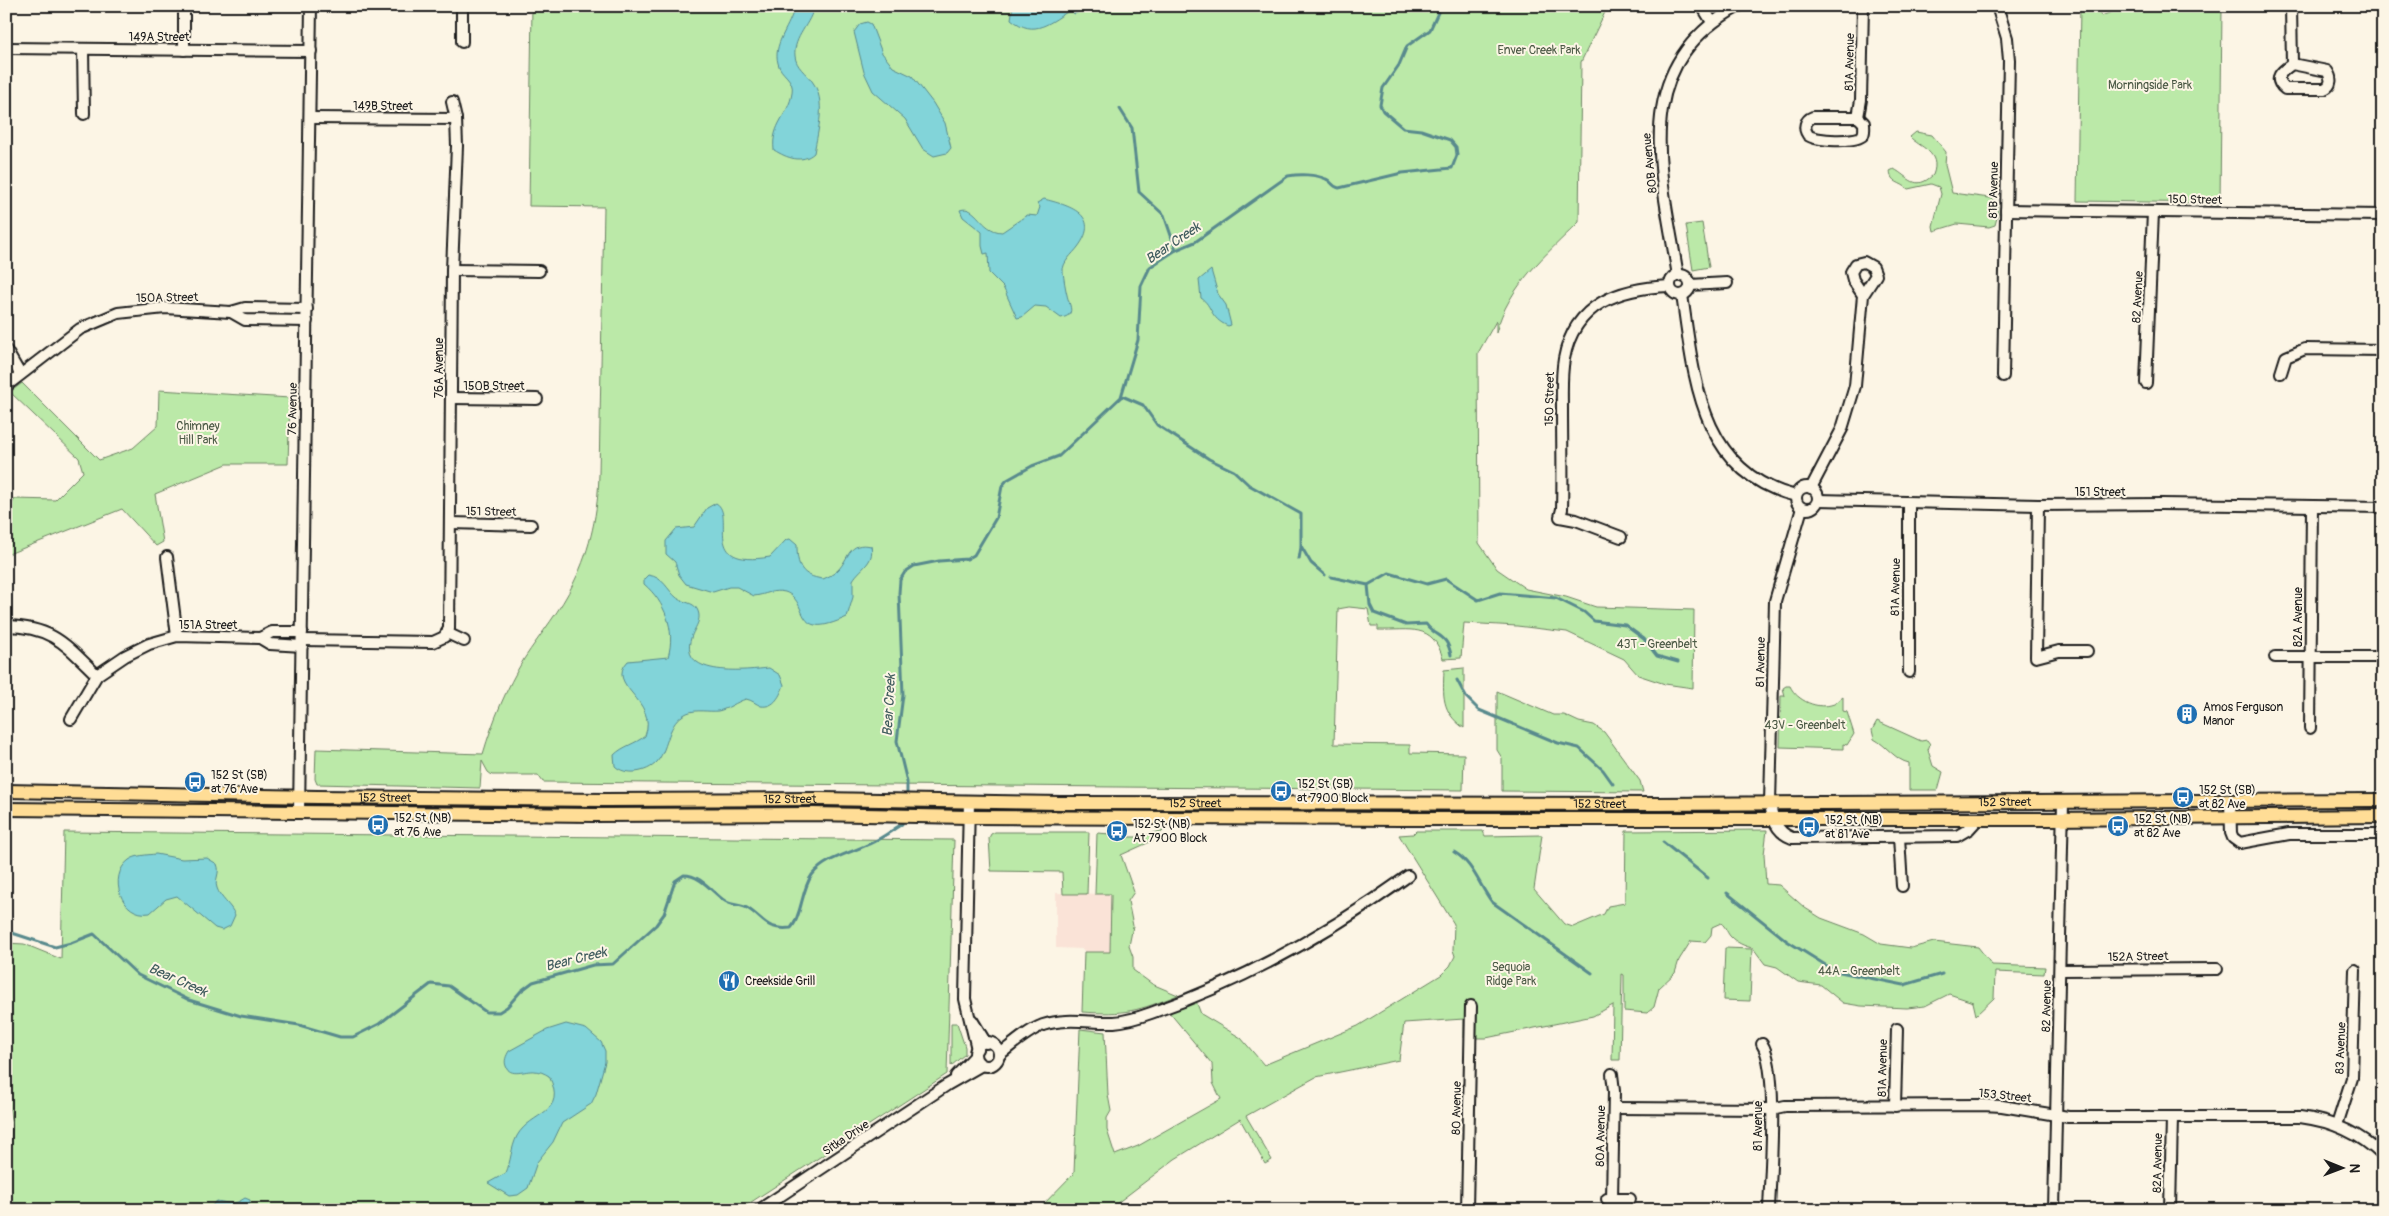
<svg xmlns="http://www.w3.org/2000/svg" width="2389" height="1216" font-family="Pangolin,sans-serif">
  <rect width="100%" height="100%" fill="#fcf5e5"/>
  <filter id="ink" filterUnits="userSpaceOnUse"><feTurbulence type="fractalNoise" baseFrequency=".02" numOctaves="2"/><feDisplacementMap in="SourceGraphic" scale="10" xChannelSelector="R" yChannelSelector="G"/><feConvolveMatrix kernelMatrix="1 2 1 2 8 2 1 2 1" color-interpolation-filters="sRGB"/></filter>
  <g filter="url(#ink)">
    <path fill="#fae3d7" d="M1056,893L1111,894L1110,952H1084L1083,949L1056,948Z"/>
    <g fill="#bbe9a8" stroke="#6c8262">
      <path d="M532,6H1608L1581,62L1579,222C1546,255 1508,286 1496,333V321L1478,353L1479,543L1497,569L1526,589L1566,597L1596,607L1694,610L1693,688L1665,684L1638,675L1624,659L1567,632L1517,626L1464,623L1461,658L1443,659C1433,622 1410,631 1378,630V626H1371L1368,609L1349,607L1338,609L1334,744L1410,745V753L1464,754L1463,790L543,782L538,775H492L488,772L482,761L480,788L317,784L315,779L316,749L483,754C493,720 506,689 524,659C541,633 561,610 574,582C591,548 598,511 599,474L604,207L529,206Z"/>
      <path d="M2080,6H2097L2101,16L2128,6H2222L2220,203L2077,201Z"/>
      <path d="M1916,132L1932,135L1946,152L1945,165L1952,193L1990,198L1997,202L1998,214L1995,225L1989,227L1957,224L1934,231L1933,226L1941,194L1939,187L1931,184L1908,189C1901,182 1890,183 1890,171L1894,169C1909,177 1915,192 1933,175C1942,152 1919,147 1910,137Z"/>
      <path d="M1702,223L1709,267L1693,270L1686,225Z"/>
      <path d="M22,383L99,460L133,448L158,426L159,390L290,398L288,464H227L155,494L163,542L156,546L122,509L6,555V513L15,499L55,500L83,472L79,458L10,392Z"/>
      <path d="M1464,668V728C1441,712 1443,695 1444,670Z"/>
      <path d="M1786,686H1790C1797,701 1818,710 1834,704C1838,702 1840,699 1843,697V711L1847,712L1854,734L1847,745L1843,744V749L1780,747L1781,696H1785L1783,688Z"/>
      <path d="M1497,691L1553,715H1564L1579,722L1594,725L1604,732L1640,781L1643,792L1502,791V758L1497,750Z"/>
      <path d="M1877,721L1921,741L1927,740L1930,744L1928,750L1933,766L1943,772L1938,790H1909V763C1895,760 1887,746 1874,739L1872,730Z"/>
      <path d="M1164,830L1152,841L1121,855L1134,892L1128,901L1133,926L1129,946L1133,957V970L1152,984L1178,995C1138,1011 1125,1015 1082,1012L1084,952H1110L1111,894H1095L1097,833L1111,834L1113,837H1140Z"/>
      <path d="M1767,830L1764,854L1766,884L1779,885L1805,908L1821,918L1864,934L1881,944L1911,948L1934,942L1978,947L1992,965L2045,967L2044,974L1995,972L1994,998L1976,1015L1973,1002L1949,994L1925,1006L1907,1008L1861,1006L1843,1003L1821,985L1798,982L1777,967L1765,964L1753,948C1746,947 1735,942 1730,936C1726,931 1726,927 1721,923L1712,927L1711,935L1705,942L1691,941L1679,960L1675,973L1659,988L1654,1007L1647,1013L1624,1011V975L1622,974L1620,1060H1612L1613,1005L1593,1016L1486,1038H1464V1019L1404,1023L1399,1060L1316,1077L1246,1116L1272,1160L1265,1164L1240,1119L1175,1159L1108,1210H1038L1074,1173L1080,1029L1105,1032L1108,1095L1111,1111L1107,1118V1130L1115,1155L1138,1146L1221,1099L1213,1083L1212,1064L1169,1012L1196,1001L1201,1014L1241,1038L1264,1065L1358,1026L1441,975L1450,966L1455,956L1453,950L1454,924L1399,835L1413,834L1416,831H1483L1485,836L1542,835L1534,889L1564,924L1573,927L1604,914L1608,906L1625,903L1626,831Z"/>
      <path d="M64,832L954,840L947,1074L739,1210H6V1143L11,1139L12,1126L6,1086V943L24,944L61,959Z"/>
      <path d="M995,832H1089L1087,894H1063L1062,872L991,871L989,838L991,834Z"/>
      <path d="M1725,948L1752,949L1750,1001L1723,1000Z"/>
      <path d="M951,1023H957L965,1047V1054L951,1066Z"/>
    </g>
    <g fill="#82d4d9" stroke="#598a8d">
      <path d="M789,6H814C811,24 793,37 795,56C796,67 806,73 812,81C827,101 818,130 814,153C802,164 787,158 774,150C771,124 789,115 792,93C795,78 780,75 778,63C773,45 788,29 793,12Z"/>
      <path d="M1013,6H1078L1079,12L1074,14L1072,9C1050,22 1035,39 1011,19Z"/>
      <path d="M867,22L871,24L882,53L893,67L912,76L933,103L945,123L951,148L947,153L934,156L923,149L905,119L873,91L864,72L854,32L860,24Z"/>
      <path d="M1044,199C1067,205 1103,214 1078,247C1073,254 1062,262 1063,272C1064,279 1065,287 1067,295C1069,305 1077,315 1061,318L1046,307L1035,306L1022,317L1017,318L1003,287L989,273L988,253L984,254L982,246V232L963,217L960,210C977,204 980,231 1002,232L1027,215L1037,216L1040,207L1037,203Z"/>
      <path d="M1211,270L1218,294L1226,305L1231,325L1228,326C1209,318 1213,306 1201,298L1199,280Z"/>
      <path d="M716,503C737,515 698,569 770,557L786,540L790,539L797,545C797,566 801,576 823,579C828,577 834,574 838,570C849,559 848,541 871,546C875,563 860,568 853,580V597L847,617C791,643 811,601 785,592C773,589 765,595 754,596L737,587H729L713,592L686,584L679,575L675,562L666,554V541L676,529L694,527L707,508Z"/>
      <path d="M648,575C664,577 667,590 677,598C684,603 693,602 697,609C703,620 694,628 691,638C678,679 749,670 769,668L780,675L784,685C780,695 775,708 761,706C756,704 752,700 746,699C736,702 728,709 718,711C708,712 696,709 687,713C666,723 670,746 657,762C647,773 625,776 615,766L614,755C623,746 635,744 645,736C659,699 604,686 628,661L668,657C676,630 665,602 644,584V579Z"/>
      <path d="M156,854L182,859L207,858L217,864C221,873 214,879 217,888C220,898 231,905 235,915L230,926L222,930L215,928L177,896L166,899L150,913C121,918 107,876 129,860C136,855 147,855 156,854Z"/>
      <path d="M566,1024L586,1029L601,1042L605,1051V1062L596,1094L591,1104L562,1123L553,1142L537,1162L528,1188L518,1195L509,1196L488,1183L506,1173C511,1161 511,1148 517,1136C531,1111 568,1115 549,1076C544,1073 540,1071 534,1071C525,1070 510,1078 506,1066C504,1061 506,1056 509,1051L547,1030Z"/>
      <path d="M245,1198L250,1200V1204L242,1210H213V1204L217,1201C229,1203 233,1206 245,1198Z"/>
    </g>
    <g fill="none" stroke-linecap="round" stroke-linejoin="round">
      <g stroke="#598a8d" stroke-width="3">
        <path d="M1120,109L1132,128L1139,192L1164,215L1176,250"/>
        <path d="M1122,396L1143,405L1157,425L1209,459L1234,471L1249,485L1301,514V546L1311,563L1325,575"/>
        <path d="M1299,559L1301,547"/>
        <path d="M1331,577L1368,585L1370,605L1374,613L1406,625L1426,624C1436,638 1447,633 1451,655"/>
        <path d="M1368,585L1389,573L1427,584L1446,579L1478,600L1500,593L1556,598L1584,612L1594,621L1625,625L1644,639L1657,656L1678,662"/>
        <path d="M1457,680L1466,697L1479,710L1558,743L1579,748L1603,770L1613,784"/>
        <path d="M907,796V782L897,741L903,695L899,593L900,580L905,572L914,566L939,561L967,559L974,555L996,518L1002,486L1007,480L1032,466L1059,456L1121,397L1138,340L1141,286L1150,267L1176,250L1195,242L1288,176C1299,174 1315,174 1326,179C1332,181 1332,187 1339,188L1402,173L1452,168L1457,155L1456,147L1450,140L1421,130L1403,128L1383,111L1380,105L1383,88L1399,65L1407,46L1430,30L1441,6"/>
        <path d="M1663,842L1708,878"/>
        <path d="M1454,852C1473,863 1479,885 1492,902L1592,973"/>
        <path d="M1727,893L1787,941L1835,971L1904,985L1942,974"/>
        <path d="M6,931L55,947L71,943L94,934L138,975L189,1000L241,1016L299,1025L340,1037H353L379,1024L431,984L449,986L486,1012H499L507,1007L521,991L533,982L593,965L613,964L656,925L664,914L675,881L684,875C701,875 712,892 725,901C732,906 740,904 747,908C764,918 765,931 791,928C802,916 801,890 812,875C825,858 851,853 869,844C881,839 891,831 902,824L903,820"/>
      </g>
      <g stroke="#1c1c1c" stroke-width="14">
        <g id="minor">
          <path d="M462,6V42"/>
          <path d="M1702,6L1712,22"/>
          <path d="M1997,6L2007,38L2009,60L2003,376"/>
          <path d="M2291,6L2292,64"/>
          <path d="M6,48L311,51"/>
          <path d="M83,49L84,114"/>
          <path d="M184,50V6"/>
          <path d="M2292,64L2327,71C2332,78 2332,86 2324,89H2285C2272,78 2282,71 2292,64Z"/>
          <path d="M1813,117H1858L1864,123C1864,127 1865,131 1863,135C1856,143 1815,141 1808,135C1803,128 1805,120 1813,117Z"/>
          <path d="M1858,117L1861,100L1863,6"/>
          <path d="M310,118L456,119"/>
          <path d="M2006,210L2383,215"/>
          <path d="M452,270L539,271"/>
          <circle cx="1680" cy="285" r="10"/>
          <path d="M1678,276C1662,174 1626,67 1739,6"/>
          <path d="M1690,285L1727,283"/>
          <path d="M1682,295C1694,375 1699,473 1796,496"/>
          <path d="M231,312L245,320L307,321"/>
          <path d="M6,350L20,374"/>
          <path d="M2281,373L2286,357L2305,349L2383,350"/>
          <path d="M2146,383L2153,212"/>
          <path d="M6,386L80,329L118,313L165,308L231,312L245,308L307,309"/>
          <path d="M451,398L537,399"/>
          <circle cx="1807" cy="498" r="11"/>
          <path d="M1811,488L1842,429L1855,386L1863,295L1853,280L1851,272L1856,264L1864,262L1873,267L1876,275L1863,295"/>
          <path d="M1818,500L2038,505L2161,504L2383,507"/>
          <path d="M1909,503V672"/>
          <path d="M2038,505L2036,657L2059,651H2087"/>
          <path d="M1802,508L1775,601L1770,803C1772,818 1776,832 1792,838L1957,836L1969,829L1979,818"/>
          <path d="M451,523L531,525"/>
          <path d="M1621,537L1576,520L1560,517L1562,509C1563,475 1562,442 1562,409C1562,392 1561,375 1564,359C1574,303 1620,288 1670,286"/>
          <path d="M167,557L177,636"/>
          <path d="M6,626C53,627 65,644 97,675"/>
          <path d="M447,633L464,641"/>
          <path d="M260,638L270,644L302,646"/>
          <path d="M302,640L433,642L444,637L449,629L452,270L457,146L456,119L452,102"/>
          <path d="M2275,657H2383"/>
          <path d="M71,719L97,675L125,656L149,644L177,636L260,638L272,632H302"/>
          <path d="M2310,728L2312,507"/>
          <path d="M969,801L965,999L977,1049"/>
          <path d="M2230,801L2231,833L2233,838L2240,843L2289,834H2383"/>
          <path d="M299,812L311,6"/>
          <path d="M1899,837L1902,886"/>
          <path d="M2060,970L2217,969"/>
          <path d="M972,1020L986,1043"/>
          <circle cx="987" cy="1054" r="12"/>
          <path d="M1762,1044C1779,1069 1770,1175 1769,1210"/>
          <path d="M999,1055C1012,1045 1027,1031 1043,1025C1066,1017 1091,1023 1114,1022C1127,1021 1140,1017 1151,1013C1243,981 1329,933 1408,876"/>
          <path d="M956,1076L975,1056"/>
          <path d="M1895,1106L1897,1029"/>
          <path d="M1614,1108L1771,1109L1785,1106L1982,1105L2002,1106L2068,1117H2300C2332,1121 2360,1133 2383,1156"/>
          <path d="M2337,1125L2352,1078L2355,970"/>
          <path d="M1607,1199H1630"/>
          <path d="M1612,1199L1614,1091L1612,1074"/>
          <path d="M759,1210L947,1085L982,1065"/>
          <path d="M1467,1210L1471,1006"/>
          <path d="M2054,1210L2063,802"/>
          <path d="M2170,1210L2172,1117"/>
        </g>
      </g>
      <g stroke="#1c1c1c" stroke-width="16">
        <g id="major">
          <path id="s1" d="M6,791L317,797L604,800L822,799L1061,803L1656,804L2383,800"/>
          <path d="M6,809L593,815L813,814L969,817L1402,819H2050L2383,816"/>
        </g>
      </g>
      <use href="#minor" stroke="#fcf5e5" stroke-width="10"/>
      <use href="#major" stroke="#ffdd96" stroke-width="12"/>
    </g>
  </g>
  <defs>
    <g id="building-disc" transform="scale(1.125)"><circle r="9.5" fill="#1f6fb2" stroke="#fcf5e5"/><path d="M-4-6H4V6H1V3H-1V6H-4ZM-2.5-4.3h1.7v1.8h-1.7ZM.8-4.3h1.7v1.8H.8ZM-2.5-1h1.7V.8h-1.7ZM.8-1h1.7V.8H.8Z" fill="#fff"/></g>
    <g id="bus-disc" transform="scale(1.125)"><circle r="9.5" fill="#1f6fb2" stroke="#fcf5e5"/><path d="M-5-6H5V4H4V6H2V4H-2V6H-4V4H-5ZM-3.5-4V0h7V-4ZM-3.5 1.2v1.5H-2V1.2ZM2 1.2v1.5H3.5V1.2Z" fill="#fff"/></g>
    <g id="restaurant-disc" transform="scale(1.125)"><circle r="9.5" fill="#1f6fb2" stroke="#fcf5e5"/><path d="M-5-6h1v4h1v-4h1v4h1v-4h1v5L-1.5 .5V6h-2V.5L-5-1ZM5-6V6H3V1.5H1.5Q1.5-4 5-6Z" fill="#fff"/></g>
  </defs>
  <g fill-rule="evenodd">
    <use href="#building-disc" x="2187" y="714"/>
    <use href="#bus-disc" x="195" y="782"/>
    <use href="#bus-disc" x="1281" y="791"/>
    <use href="#bus-disc" x="2183" y="797"/>
    <use href="#bus-disc" x="378" y="825"/>
    <use href="#bus-disc" x="2118" y="826"/>
    <use href="#bus-disc" x="1809" y="827"/>
    <use href="#bus-disc" x="1117" y="831"/>
    <use href="#restaurant-disc" x="729" y="981"/>
  </g>
  <g text-anchor="middle" dominant-baseline="central" stroke-width="4" stroke-linejoin="round" paint-order="stroke">
    <g font-size="12" fill="#1c1c1c" stroke="#fcf5e5">
      <text x="159" y="37">149A Street</text>
      <text transform="translate(1850 62) rotate(-89)">81A Avenue</text>
      <text x="383" y="106">149B Street</text>
      <text transform="translate(1650 163) rotate(-96)">80B Avenue</text>
      <text transform="translate(1994 190) rotate(-89)">81B Avenue</text>
      <text transform="translate(2195 200) rotate(1)">150 Street</text>
      <text transform="translate(2138 297) rotate(-87)">82 Avenue</text>
      <text transform="translate(167 298) rotate(-1)">150A Street</text>
      <text transform="translate(439 368) rotate(-90)">76A Avenue</text>
      <text x="494" y="386">150B Street</text>
      <text transform="translate(1550 399) rotate(-89)">150 Street</text>
      <text transform="translate(293 409) rotate(-89)">76 Avenue</text>
      <text x="2100" y="492">151 Street</text>
      <text transform="translate(491 512) rotate(1)">151 Street</text>
      <text transform="translate(1896 587) rotate(-89)">81A Avenue</text>
      <text transform="translate(2298 617) rotate(-90)">82A Avenue</text>
      <text x="208" y="625">151A Street</text>
      <text transform="translate(1761 662) rotate(-89)">81 Avenue</text>
      <text stroke="none"><textPath href="#s1" startOffset="379">152 Street</textPath></text>
      <text stroke="none"><textPath href="#s1" startOffset="784">152 Street</textPath></text>
      <text stroke="none"><textPath href="#s1" startOffset="1999">152 Street</textPath></text>
      <text stroke="none"><textPath href="#s1" startOffset="1189">152 Street</textPath></text>
      <text stroke="none"><textPath href="#s1" startOffset="1594">152 Street</textPath></text>
      <text transform="translate(2138 957) rotate(-1)">152A Street</text>
      <text transform="translate(2047 1006) rotate(-89)">82 Avenue</text>
      <text transform="translate(2341 1048) rotate(-88)">83 Avenue</text>
      <text transform="translate(1883 1068) rotate(-89)">81A Avenue</text>
      <text transform="translate(2005 1096) rotate(6)">153 Street</text>
      <text transform="translate(1457 1108) rotate(-89)">80 Avenue</text>
      <text transform="translate(1758 1126) rotate(-90)">81 Avenue</text>
      <text transform="translate(1601 1136) rotate(-89)">80A Avenue</text>
      <text transform="translate(846 1138) rotate(-34)">Sitka Drive</text>
      <text transform="translate(2158 1163) rotate(-89)">82A Avenue</text>
    </g>
    <g font-size="12" fill="#4c5a46" stroke="#fcf5e5">
      <text x="1539" y="50">Enver Creek Park</text>
      <text x="2150" y="85">Morningside Park</text>
      <text x="198" y="426">Chimney<tspan x="198" dy="14">Hill Park</tspan></text>
      <text x="1657" y="644">43T - Greenbelt</text>
      <text x="1805" y="725">43V - Greenbelt</text>
      <text x="1511" y="967">Sequoia<tspan x="1511" dy="14">Ridge Park</tspan></text>
      <text x="1859" y="971">44A - Greenbelt</text>
    </g>
    <g font-size="12" fill="#1c1c1c" stroke="#fcf5e5" text-anchor="start">
      <text x="2203" y="707">Amos Ferguson<tspan x="2203" dy="14">Manor</tspan></text>
      <text x="211" y="775">152 St (SB)<tspan x="211" dy="14">at 76 Ave</tspan></text>
      <text x="1297" y="784">152 St (SB)<tspan x="1297" dy="14">at 7900 Block</tspan></text>
      <text x="2199" y="790">152 St (SB)<tspan x="2199" dy="14">at 82 Ave</tspan></text>
      <text x="394" y="818">152 St (NB)<tspan x="394" dy="14">at 76 Ave</tspan></text>
      <text x="2134" y="819">152 St (NB)<tspan x="2134" dy="14">at 82 Ave</tspan></text>
      <text x="1825" y="820">152 St (NB)<tspan x="1825" dy="14">at 81 Ave</tspan></text>
      <text x="1133" y="824">152 St (NB)<tspan x="1133" dy="14">At 7900 Block</tspan></text>
      <text x="745" y="981">Creekside Grill</text>
    </g>
    <g font-size="14" font-style="italic" fill="#405c5e" stroke="#fcf5e5">
      <text transform="translate(1173 243) rotate(-34)">Bear Creek</text>
      <text transform="translate(889 705) rotate(-87)">Bear Creek</text>
      <text transform="translate(576 959) rotate(-14)">Bear Creek</text>
      <text transform="translate(178 980) rotate(24)">Bear Creek</text>
    </g>
  </g>
  <rect width="2389" height="1216" fill="none" stroke="#fcf5e5" stroke-width="25"/>
  <rect x="12" y="12" width="2364" height="1191" fill="none" stroke="#1c1c1c" stroke-width="2" filter="url(#ink)"/>
  <g transform="translate(2342 1168) rotate(91)" stroke="#fcf5e5" stroke-width="4" paint-order="stroke">
  <path d="M0-4L9 19L0 12L-9 19Z" fill="#1c1c1c"/>
  <text y="-8" font-size="14" font-weight="bold" text-anchor="middle" fill="#1c1c1c">N</text>
  </g>
</svg>
